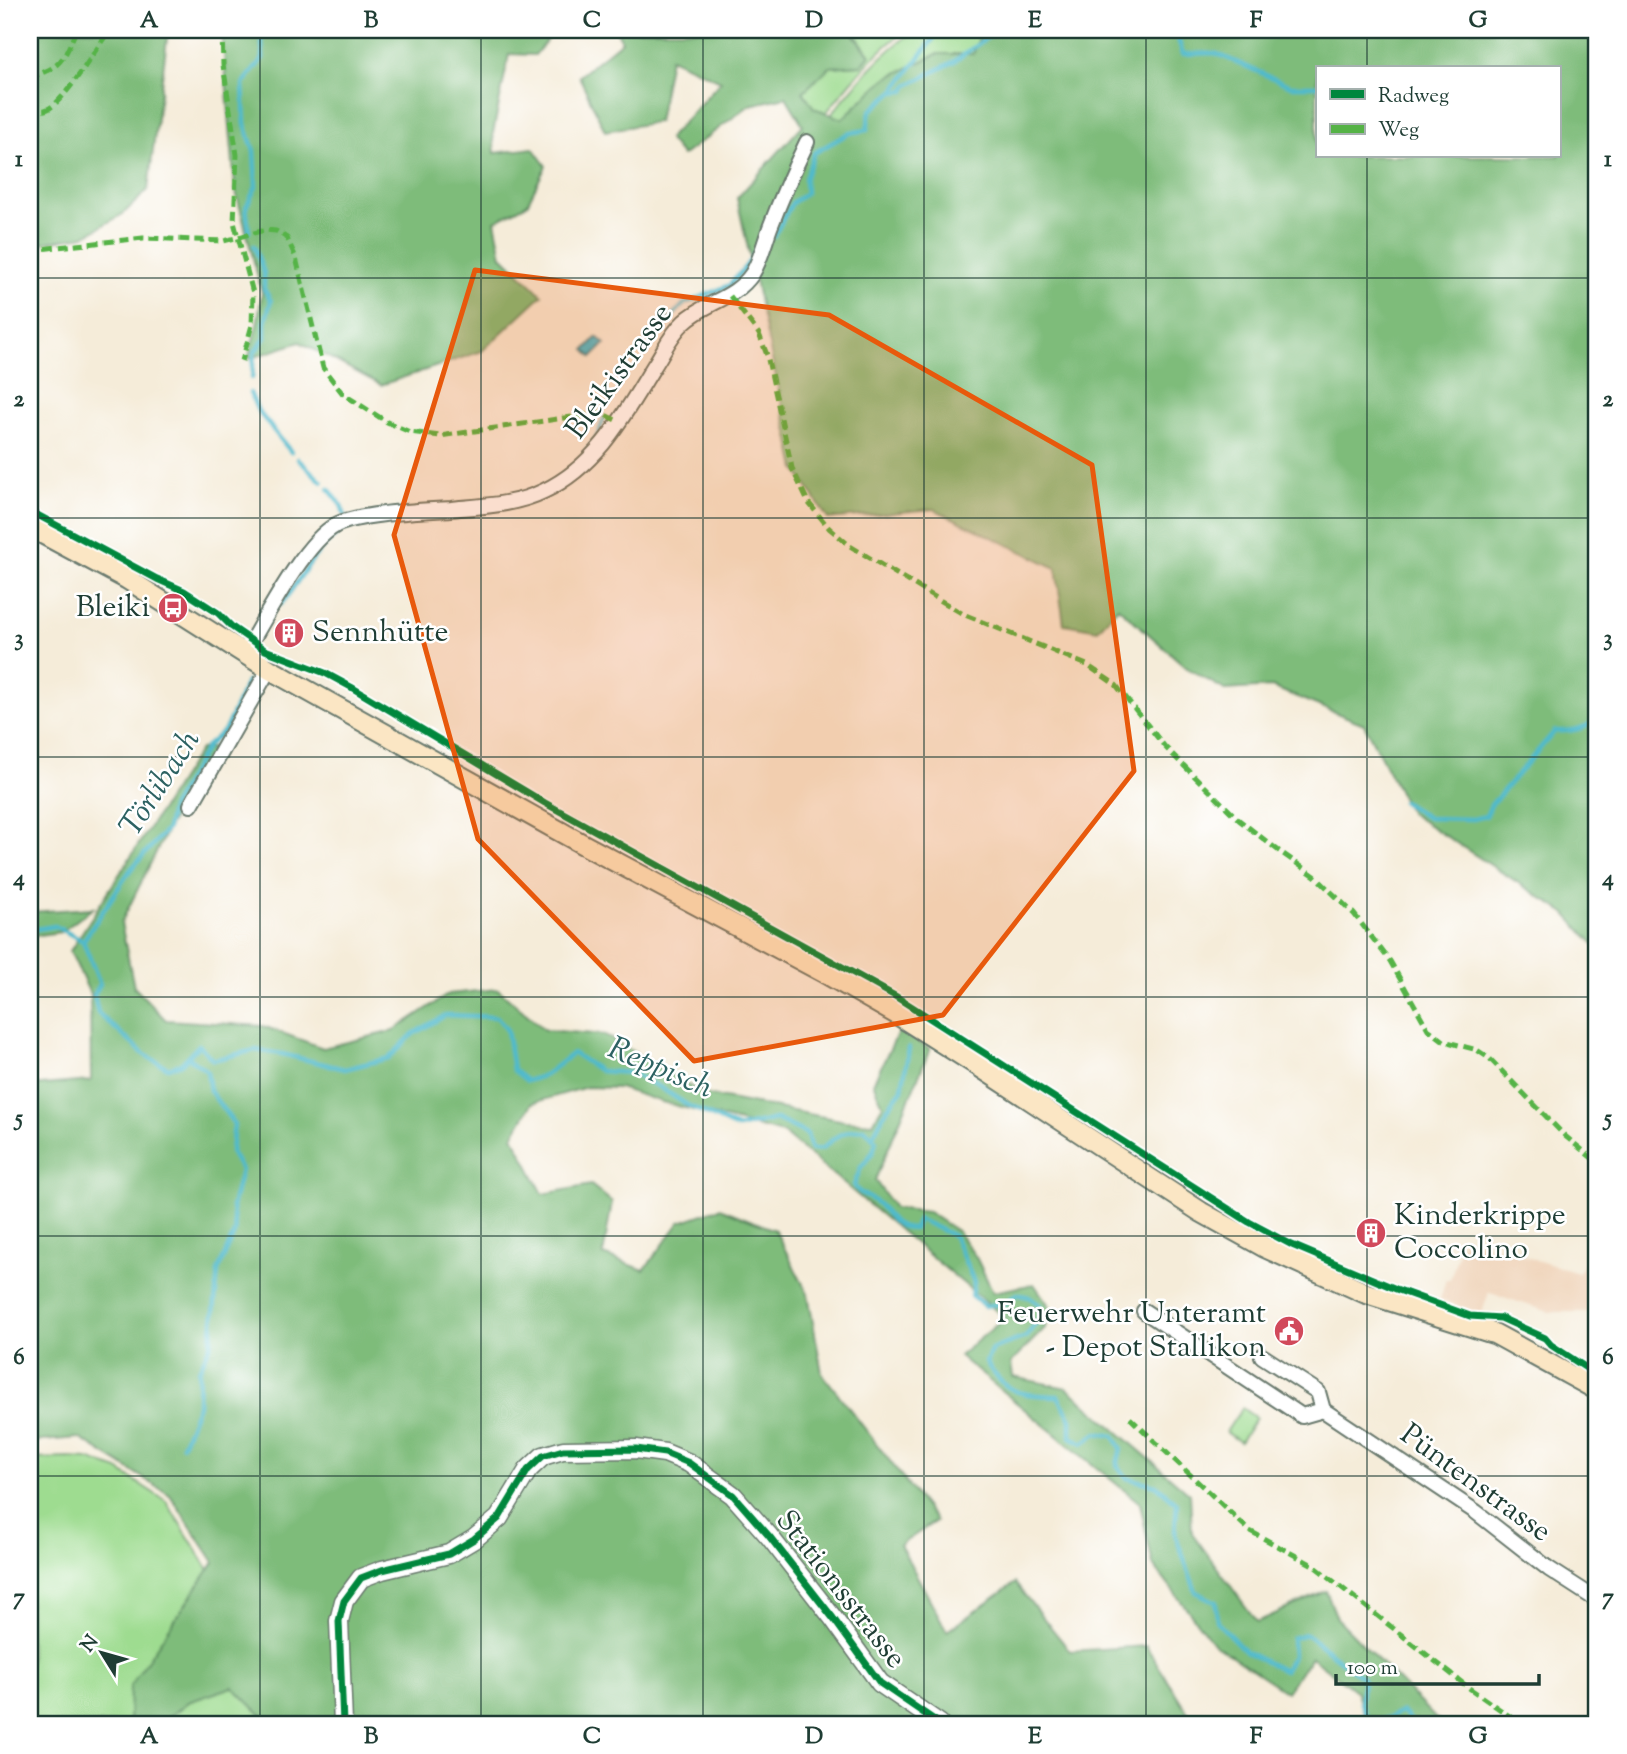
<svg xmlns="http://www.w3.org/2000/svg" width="1627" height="1754" font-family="'Sorts Mill Goudy',serif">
  <rect width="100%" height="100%" fill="#fff"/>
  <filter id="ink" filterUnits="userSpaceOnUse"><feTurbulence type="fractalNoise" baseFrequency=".0143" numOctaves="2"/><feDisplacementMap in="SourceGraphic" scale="14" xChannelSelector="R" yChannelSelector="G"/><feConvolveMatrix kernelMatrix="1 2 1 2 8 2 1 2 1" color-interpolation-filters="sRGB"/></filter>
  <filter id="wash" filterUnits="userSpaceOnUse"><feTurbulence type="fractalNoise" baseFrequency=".00686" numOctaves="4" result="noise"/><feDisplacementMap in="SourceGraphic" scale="28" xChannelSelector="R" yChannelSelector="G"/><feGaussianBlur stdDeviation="1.57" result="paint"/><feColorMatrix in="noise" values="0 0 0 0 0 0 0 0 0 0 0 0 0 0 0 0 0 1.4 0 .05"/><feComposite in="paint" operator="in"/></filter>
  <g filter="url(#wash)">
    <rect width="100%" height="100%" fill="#f5ecd9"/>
    <path fill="#f0d5bc" d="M1463,1237L1578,1273L1587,1258L1597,1263V1312H1549L1489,1292L1482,1313L1440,1300L1446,1279L1450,1280Z"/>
    <g fill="#9edc90" stroke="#5e8c62" stroke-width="2">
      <path d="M852,30H907C875,51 850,83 826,113L814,108L803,91L830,67L861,65L870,55Z"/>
      <path d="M916,30H982L973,54H937L885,79L842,119L831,115C856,83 882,52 916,30Z"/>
      <path d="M1242,1408L1256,1418L1240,1442L1226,1432Z"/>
      <path d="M69,1458L88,1459L118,1470L166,1501L305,1724H30V1459Z"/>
    </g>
    <g fill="#7ebc7a" stroke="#4e7c57" stroke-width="2" fill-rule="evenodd">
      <path d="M30,30H168L148,190L123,214L84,236L30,245Z"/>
      <path d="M222,30H555L535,55L509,54L493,133L495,153L533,148L546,166L527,204L495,221L502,256L542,295L482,351L381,385L300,342L248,359L257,325L262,293L235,188Z"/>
      <path d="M616,30H852L853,34L870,55L861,65L830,67L803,92L814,108L842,119L885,79L937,54H973L982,30H1597V947L1565,913L1410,813L1364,724L1272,687L1225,690L1187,668L1118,607L1098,630L1064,624L1056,568L934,509L828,519L796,469L737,198L803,125L786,97L750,105L682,156L668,139L721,81L670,58L658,122L605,131L579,76L622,41ZM1317,68H1559V156H1317Z"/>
      <path d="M215,748L170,824L121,923L134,987L166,1020L263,1026L323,1048L393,1031L449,994L498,989L545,1030L605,1035L703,1094L845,1121L873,1123L883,1105L873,1083L899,1031L930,1049L875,1180L894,1208L928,1212L958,1232L976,1257L993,1292L1034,1284L1050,1307L1045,1328L1011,1363L1013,1377L1067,1388L1190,1494L1192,1533L1257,1622L1326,1591L1337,1618L1441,1724H1367L1357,1692L1311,1657L1286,1692L1214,1644L1153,1565L1140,1503L959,1356L1005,1318L783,1133L662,1102L619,1088L587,1087L532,1103L513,1136L543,1194L591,1185L612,1202L603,1255L644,1270L680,1222L720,1208L775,1230L808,1294L822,1373L936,1521L900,1545L947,1631L1015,1583L1070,1651L1146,1646L1195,1724H270L233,1687L188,1702L169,1717L174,1724H129L130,1686L214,1562L170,1495L79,1438L30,1442V1086L91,1081L90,994L70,951L200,749Z"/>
      <path d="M93,908L61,932L30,936V912Z"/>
    </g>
    <path fill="#4fbacc" stroke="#377c80" stroke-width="2" d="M597,337L605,344L592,357L585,350Z"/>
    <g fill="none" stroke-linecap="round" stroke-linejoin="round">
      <g stroke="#4fbacc" stroke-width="4.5">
        <path d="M1175,30L1183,54L1215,53L1291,86H1317"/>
        <path d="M894,91L940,30"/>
        <path d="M249,231L246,207L256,187L254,151L245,124L243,84L263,58L261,30"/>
        <path d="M774,236L792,203L806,193L805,179L814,153L849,133L867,130L870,111L893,92L905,91L908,85L953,62L998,30"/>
        <path d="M663,326L684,304L730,285L746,266L757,250"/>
        <path d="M252,378L254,353L265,338V322L271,301L264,289V273L254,246"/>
        <path d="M250,393L258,411L291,452"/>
        <path d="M585,454L598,435L604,418"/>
        <path d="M298,459L322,482"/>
        <path d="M329,489L341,505L345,516"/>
        <path d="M281,604C299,582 313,552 336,535"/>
        <path d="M1403,802L1428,818L1473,819L1486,816L1491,805L1555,731C1572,732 1583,729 1597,720"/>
        <path d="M30,930L55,926L83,941L100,984L94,995L98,1013L145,1055L168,1068L181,1064L199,1045L213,1060L255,1050L282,1054L345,1069L389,1058L413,1034L446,1015L497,1017L507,1030L513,1070L527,1081L545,1075L573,1053L600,1071L631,1073L661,1088L687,1105L737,1128L776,1119L807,1134L811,1150L822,1149C835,1136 846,1129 865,1129L876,1141L873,1152L861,1167L854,1185C860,1196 868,1195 877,1203C890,1215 891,1228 914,1229L918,1219L954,1236L974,1282L972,1296L985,1306L1005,1303L1017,1294L1029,1297L1040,1305L1041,1316L1026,1337L992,1349L986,1362C1006,1395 1022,1395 1058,1396L1071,1419V1437L1083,1443L1097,1433L1114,1436L1121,1448L1117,1465L1127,1478L1156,1485L1177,1503L1175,1534L1196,1592L1216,1602L1217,1622L1246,1652L1284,1671L1293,1656L1292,1638L1306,1634L1363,1678L1361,1703L1367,1720L1377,1722L1402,1712L1413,1724"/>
        <path d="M83,941L131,869L167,829L171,808L207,746L225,730L247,682"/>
        <path d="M872,1137L887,1109L902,1089L909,1048"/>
        <path d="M182,1445L198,1405L199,1370L211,1344L218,1271L235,1231L232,1207L241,1170L231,1152L234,1124L210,1091L207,1071L188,1057"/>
      </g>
    </g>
  </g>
  <g filter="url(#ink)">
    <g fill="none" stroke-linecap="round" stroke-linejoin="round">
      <g stroke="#6a7a6e" stroke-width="18">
        <g id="minor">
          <path d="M244,654C264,621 303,543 336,525C360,513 422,511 451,509C482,506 516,505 544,491C598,465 624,415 654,366C664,351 670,335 684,322C705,302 735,299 752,274C761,260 765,240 771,225C782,196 794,169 807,142"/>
          <path d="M191,805L269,669"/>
          <path d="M1144,1311L1302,1416L1323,1410"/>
          <path d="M1262,1356L1318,1392L1323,1410L1476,1512L1549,1569L1597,1600"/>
        </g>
      </g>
      <g stroke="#6a7a6e" stroke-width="21">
        <path id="tertiary" d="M343,1724L339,1621L344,1601L361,1578L382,1570L449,1554L474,1539L499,1518L528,1470L543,1456L563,1450L636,1449L665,1453L689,1463L733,1495L769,1536L833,1618L880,1683L940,1724"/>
      </g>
      <g stroke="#6a7a6e" stroke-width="23">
        <path id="secondary" d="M30,527L127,579L269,669L586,846L823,972L898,1015L980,1067L1201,1212L1264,1247L1365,1293L1495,1334L1597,1390"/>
      </g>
      <use href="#minor" stroke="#fff" stroke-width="14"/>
      <use href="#tertiary" stroke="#fff" stroke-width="18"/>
      <use href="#secondary" stroke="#fbe6c4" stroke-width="19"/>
      <g stroke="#55b346" stroke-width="5" stroke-dasharray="10 5" stroke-linecap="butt">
        <path d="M222,30L223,65L237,155L234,222L253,293L252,325L242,361"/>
        <path d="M30,80C38,73 47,72 55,66C66,58 71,42 76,30"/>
        <path d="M30,104C34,108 39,111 45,110C61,108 98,45 110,30"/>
        <path d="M30,250L143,238L224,241L265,230L276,231L287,238L296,258L323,368L343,394L387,422L410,432L440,436L592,414L601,413L618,421"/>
        <path d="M730,296L759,334L767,355L792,468L808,502L829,528L850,546L963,614L1087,665L1116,685L1165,747L1239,820L1279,851L1315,876L1354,914L1390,961L1428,1029L1444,1041L1477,1050L1489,1058L1565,1136L1597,1162"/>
        <path d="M1130,1418L1250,1531L1313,1565L1469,1688L1521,1724"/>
      </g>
      <g stroke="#fff" stroke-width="11">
        <g id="cycleway">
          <path d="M30,511L157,579L184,591L218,613L232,627L265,650L325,673L351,687L545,803L895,996L1249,1222L1292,1245L1396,1289L1470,1316L1501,1318L1545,1338L1551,1345L1597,1375"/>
          <path d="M343,1724L339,1621L344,1601L361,1578L382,1570L449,1554L474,1539L499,1518L528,1470L543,1456L563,1450L636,1449L665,1453L689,1463L733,1495L769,1536L833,1618L880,1683L940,1724"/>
        </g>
      </g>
      <use href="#cycleway" stroke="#00873e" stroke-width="7"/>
    </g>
  </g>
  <path fill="#e8590c" fill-opacity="0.2" stroke="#e8590c" stroke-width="5" stroke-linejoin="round" d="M475,270L829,315L1092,465L1134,771L943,1015L694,1061L478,839L394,535Z"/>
  <path fill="none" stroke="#1f3d34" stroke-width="2" stroke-opacity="0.55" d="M260,30V1724M481,30V1724M703,30V1724M924,30V1724M1146,30V1724M1367,30V68M1367,156V1724M30,278H1597M30,518H1597M30,757H1597M30,997H1597M30,1236H1597M30,1476H1597"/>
  <defs>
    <g id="bus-disc" transform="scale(1.575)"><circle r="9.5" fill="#d1495b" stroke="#fff"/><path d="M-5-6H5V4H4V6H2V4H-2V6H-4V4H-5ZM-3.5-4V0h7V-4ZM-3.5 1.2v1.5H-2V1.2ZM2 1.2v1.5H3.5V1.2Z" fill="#fff"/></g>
    <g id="building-disc" transform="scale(1.575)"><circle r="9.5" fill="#d1495b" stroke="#fff"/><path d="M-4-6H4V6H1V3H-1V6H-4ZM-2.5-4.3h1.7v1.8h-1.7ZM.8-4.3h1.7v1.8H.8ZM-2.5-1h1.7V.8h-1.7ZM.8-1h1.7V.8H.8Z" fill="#fff"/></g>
    <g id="civic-disc" transform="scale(1.575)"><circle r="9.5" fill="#d1495b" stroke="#fff"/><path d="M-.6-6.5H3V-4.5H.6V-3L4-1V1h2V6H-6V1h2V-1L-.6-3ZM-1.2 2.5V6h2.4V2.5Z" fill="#fff"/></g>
  </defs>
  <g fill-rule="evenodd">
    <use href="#bus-disc" x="173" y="608"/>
    <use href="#building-disc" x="289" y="633"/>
    <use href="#building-disc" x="1371" y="1233"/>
    <use href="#civic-disc" x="1289" y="1331"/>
  </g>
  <g text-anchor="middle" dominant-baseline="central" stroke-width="5" stroke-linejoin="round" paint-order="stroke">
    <g font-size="30" fill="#1f3d34" stroke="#fff">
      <text transform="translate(620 372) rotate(-54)">Bleikistrasse</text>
      <text transform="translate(1475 1484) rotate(36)">Püntenstrasse</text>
      <text transform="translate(840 1590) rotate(52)">Stationsstrasse</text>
    </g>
    <g font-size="30" fill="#1f3d34" stroke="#fff" text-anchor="end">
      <text x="150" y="608">Bleiki</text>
      <text x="312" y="633" text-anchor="start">Sennhütte</text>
      <text x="1394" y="1216" text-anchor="start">Kinderkrippe<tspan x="1394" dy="34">Coccolino</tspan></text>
      <text x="1266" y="1314">Feuerwehr Unteramt<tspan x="1266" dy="34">- Depot Stallikon</tspan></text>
    </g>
    <g font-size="32" font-style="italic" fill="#2d6262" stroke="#fff">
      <text transform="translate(161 784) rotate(-57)">Törlibach</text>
      <text transform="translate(660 1069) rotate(23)">Reppisch</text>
    </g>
  </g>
  <rect width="1627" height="1754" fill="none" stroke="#fff" stroke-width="77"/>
  <rect x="1316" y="66" width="245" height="91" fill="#ffffff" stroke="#a5b1ae" stroke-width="2"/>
  <rect x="1330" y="89" width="35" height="10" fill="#00873e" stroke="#a5b1ae" stroke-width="2"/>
  <text x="1378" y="102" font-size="21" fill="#1f3d34">Radweg</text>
  <rect x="1330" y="124" width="35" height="10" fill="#55b346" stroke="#a5b1ae" stroke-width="2"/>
  <text x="1378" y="136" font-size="21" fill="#1f3d34">Weg</text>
  <g transform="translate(102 1653) rotate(307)" stroke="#ffffff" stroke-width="5" paint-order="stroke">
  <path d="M0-5L12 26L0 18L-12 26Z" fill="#1f3d34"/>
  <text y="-10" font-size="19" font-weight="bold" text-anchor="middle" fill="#1f3d34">N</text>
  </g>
  <path d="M1336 1674v10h203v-10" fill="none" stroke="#1f3d34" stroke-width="3.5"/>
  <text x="1347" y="1674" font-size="21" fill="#1f3d34" stroke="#ffffff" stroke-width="5" paint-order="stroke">100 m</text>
  <rect x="38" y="38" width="1550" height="1678" fill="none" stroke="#1f3d34" stroke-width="2.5"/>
  <g font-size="23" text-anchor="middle" font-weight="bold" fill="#1f3d34">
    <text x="149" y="27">A</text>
    <text x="371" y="27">B</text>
    <text x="592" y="27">C</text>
    <text x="814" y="27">D</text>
    <text x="1035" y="27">E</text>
    <text x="1256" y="27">F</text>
    <text x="1478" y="27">G</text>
    <text x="19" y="166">1</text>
    <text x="1608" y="166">1</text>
    <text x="19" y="406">2</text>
    <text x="1608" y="406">2</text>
    <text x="19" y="645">3</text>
    <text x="1608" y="645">3</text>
    <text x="19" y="885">4</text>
    <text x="1608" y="885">4</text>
    <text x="19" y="1125">5</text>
    <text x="1608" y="1125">5</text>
    <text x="19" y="1364">6</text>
    <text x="1608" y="1364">6</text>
    <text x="19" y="1604">7</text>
    <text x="1608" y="1604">7</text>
    <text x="149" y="1743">A</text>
    <text x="371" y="1743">B</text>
    <text x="592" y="1743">C</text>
    <text x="814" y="1743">D</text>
    <text x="1035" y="1743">E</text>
    <text x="1256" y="1743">F</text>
    <text x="1478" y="1743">G</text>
  </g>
</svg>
